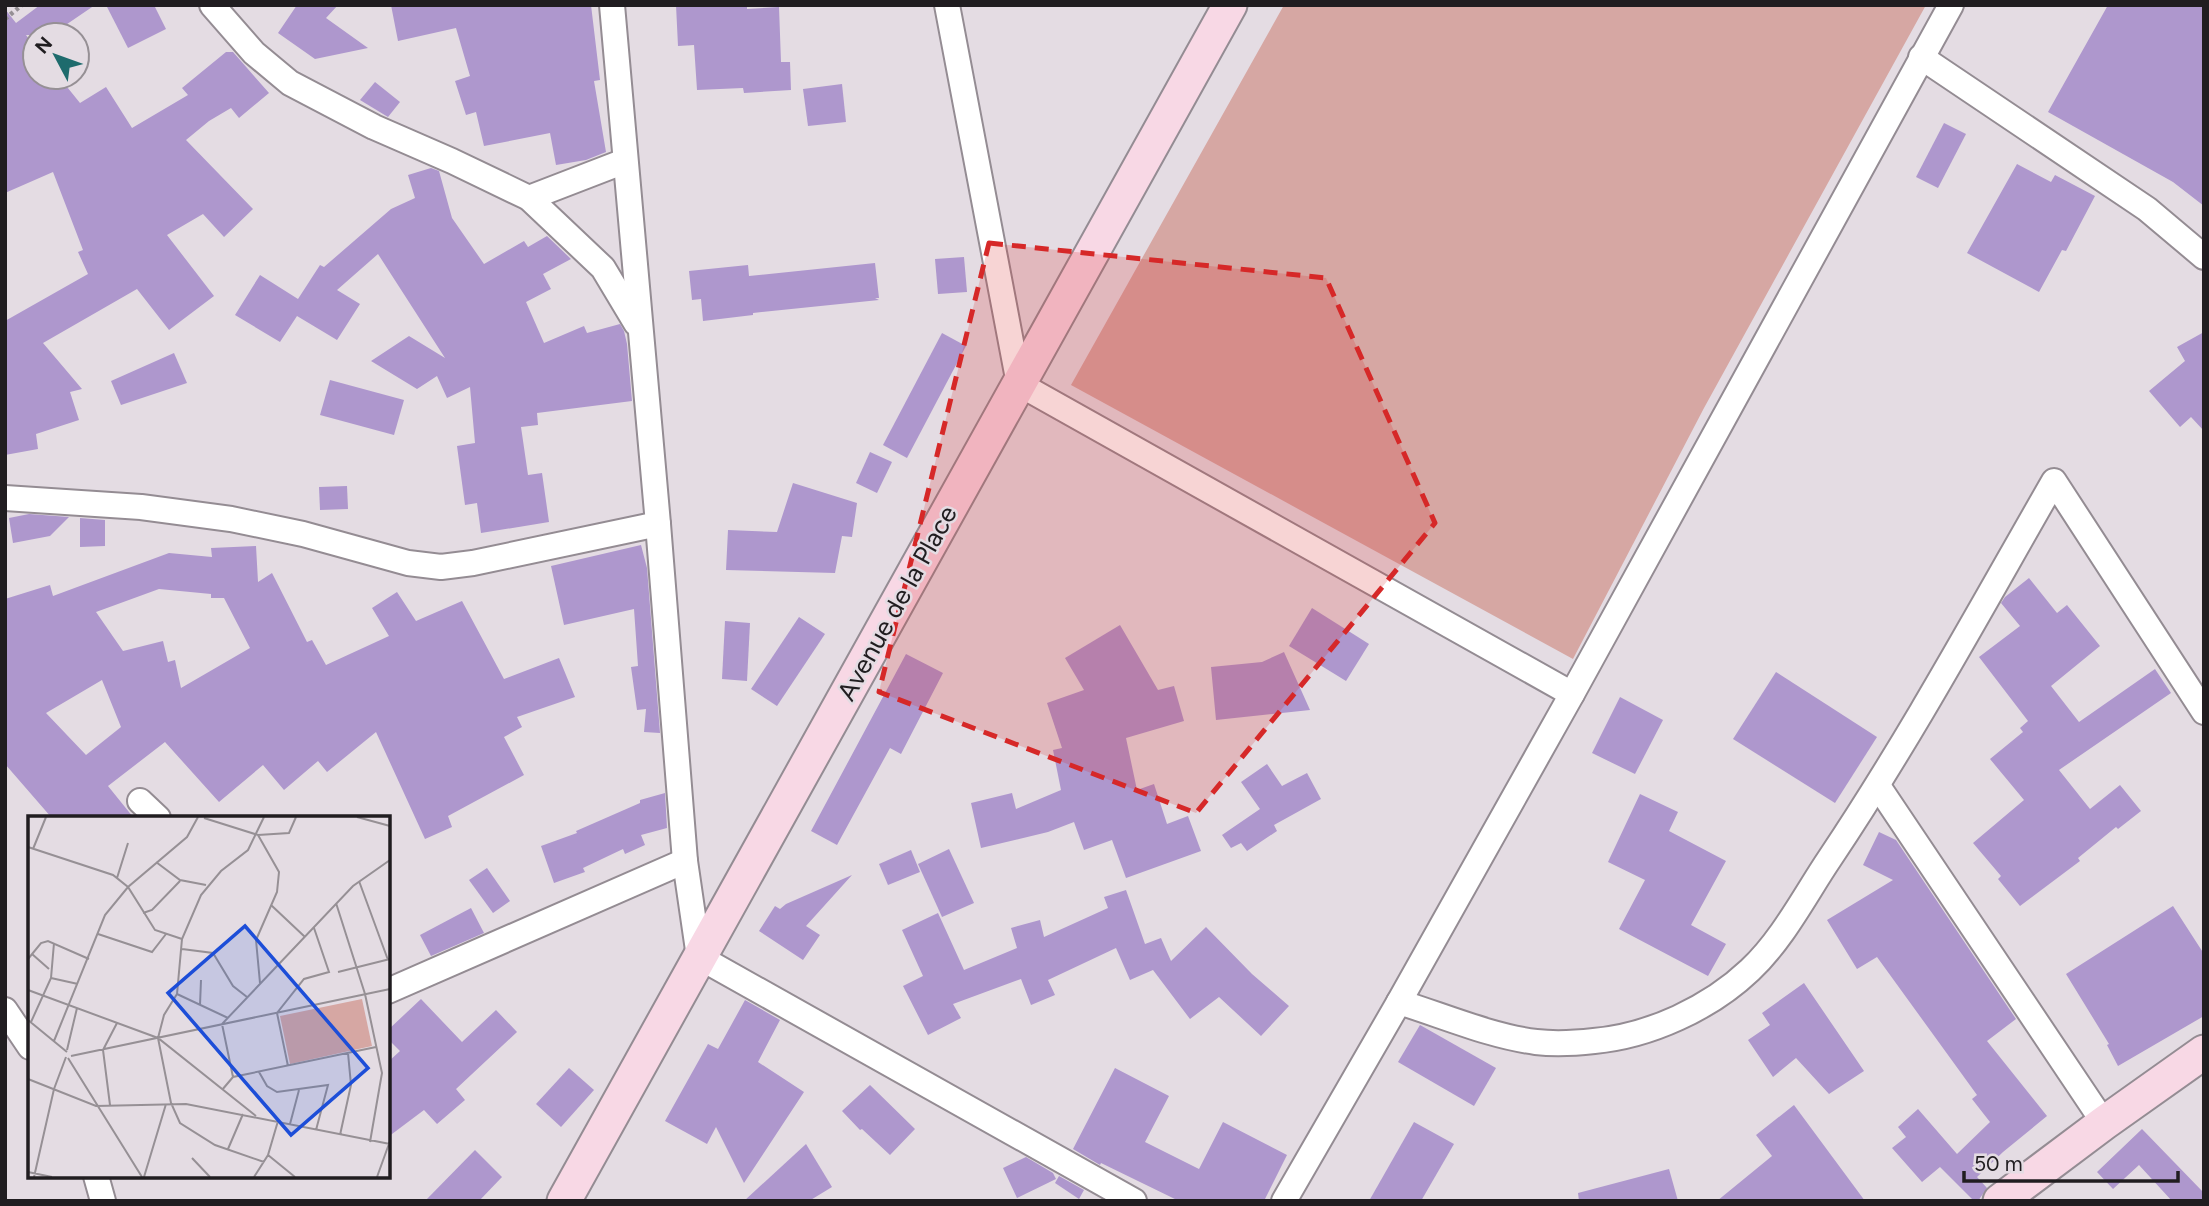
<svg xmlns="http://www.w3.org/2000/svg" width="2209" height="1206" font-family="Figtree,sans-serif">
  <rect width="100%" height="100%" fill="#e4dce3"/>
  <path fill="#d6a7a3" d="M1284,5H1926L1704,408L1573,659L1071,385Z"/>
  <g fill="#ae97cd" fill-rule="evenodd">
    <path d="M40,5H95L51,35H26L35,47V77H59L80,103L106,87L132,128L188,95L182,88L226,52H233L269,93L239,118L231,108L209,121L186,140L253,209L224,237L203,214L167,235L214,296L169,330L137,289L43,343L82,389L70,392L79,420L36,434L38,449L5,455V321L88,274L78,252L83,250L53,172L5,193V9L16,23Z"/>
    <path d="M106,5H154L166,29L128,48Z"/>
    <path d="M297,5H338L326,18L368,48L315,59L278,33Z"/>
    <path d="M391,5H591L600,80L594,81L606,152L586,160L556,165L550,133L484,146L476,112L466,115L455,81L470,76L456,28L398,41Z"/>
    <path d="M676,5H747V9L779,7L781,62H790L791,90L744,93L743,88L697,90L694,45L678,46Z"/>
    <path d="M2108,5H2204V206L2173,182L2048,112Z"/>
    <path d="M375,82L400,102L388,117L360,100Z"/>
    <path d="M842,84L846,122L808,126L803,89Z"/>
    <path d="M1944,123L1966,134L1938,188L1916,177Z"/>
    <path d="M2017,164L2051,182L2055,175L2095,196L2066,251L2062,250L2039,292L1967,253Z"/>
    <path d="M431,168L439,171L452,218L484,264L524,241L528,247L547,236L571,259L543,274L551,289L526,302L544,343L584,326L587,333L620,324L624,331L627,344L632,401L537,413L538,425L521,427L528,475L542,473L549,522L481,533L477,503L465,505L457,446L475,443L470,387L447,398L437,376L417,389L371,361L409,336L445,358L378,254L337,290L360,304L337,340L297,316L280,342L235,315L260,275L298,299L320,265L324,267L391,209L415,198L408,175Z"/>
    <path d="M964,257L967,292L938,294L935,259Z"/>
    <path d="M875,263L879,298H875L879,300L753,313V315L703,321L701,299L692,300L689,271L748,265L749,276Z"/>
    <path d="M2204,332V431L2191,417L2180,427L2149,391L2185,361L2177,347Z"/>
    <path d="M942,333L966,346L907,458L883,445Z"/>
    <path d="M174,353L187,383L121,405L111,381Z"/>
    <path d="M330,380L404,400L394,435L320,415Z"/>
    <path d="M870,452L892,462L877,493L856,483Z"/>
    <path d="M793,483L857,503L852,537L842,536L835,573L726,570L728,530L777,532Z"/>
    <path d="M347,486L348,509L320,510L319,487Z"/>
    <path d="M29,514L69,517L50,536L13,543L9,518Z"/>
    <path d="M80,518L105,520V546L80,547Z"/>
    <path d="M641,545L647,568L660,733L644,732L646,709L637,710L631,667L638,666L634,609L564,625L551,566Z"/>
    <path d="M256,546L258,582L272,573L307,642L312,640L326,665L389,636L372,608L397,592L416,621L462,601L504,679L559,658L575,697L517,717L522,727L504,737L524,775L448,816L452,827L425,839L376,732L327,772L318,761L284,790L263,765L219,802L165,742L108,786L133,817H51L5,764V599L50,585L53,596L169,553L212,557L211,548ZM159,589L211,594V598H224L250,648L181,688L175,660L168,662L163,641L123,651L96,612ZM102,680L121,727L86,755L46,713Z"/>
    <path d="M2029,578L2057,613L2067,605L2100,646L2051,686L2079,722L2155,669L2171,693L2059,770L2090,809L2120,785L2141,811L2118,829L2116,827L2078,858L2080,861L2020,906L1998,879L2001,876L1973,843L2024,800L1990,759L2023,732L2020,728L2028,721L1979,657L2020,626L2001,603L2005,597Z"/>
    <path d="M1312,608L1369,644L1346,681L1289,646Z"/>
    <path d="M799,617L825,634L777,706L751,689Z"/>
    <path d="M725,621L750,623L747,681L722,679Z"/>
    <path d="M1120,625L1158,690L1174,686L1184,721L1126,738L1137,790L1154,784L1167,824L1188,816L1201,851L1126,878L1112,840L1084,850L1074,822L1048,832L981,848L971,803L1012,793L1016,809L1061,790L1053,750L1062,748L1047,703L1084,690L1065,658Z"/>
    <path d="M1284,652L1310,710L1216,720L1211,667L1262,662Z"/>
    <path d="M906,654L943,673L901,754L890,748L837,845L811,831Z"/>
    <path d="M1776,672L1877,737L1835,803L1733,739Z"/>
    <path d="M1620,697L1663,720L1635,774L1592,753Z"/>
    <path d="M1267,764L1282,786L1307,773L1321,799L1274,825L1277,831L1247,851L1241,843L1231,848L1222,835L1260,809L1241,782Z"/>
    <path d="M665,793L667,828L641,835L645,845L625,854L623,849L583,868L585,872L554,883L541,846L577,833L576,831L640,803V800Z"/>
    <path d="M1640,794L1678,812L1669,831L1726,861L1691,925L1726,944L1708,976L1619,929L1645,880L1608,862Z"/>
    <path d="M1879,832L1896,840L2016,1019L1987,1041L2047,1116L2003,1152L1977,1177L1987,1188L1978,1201H1974L1940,1167L1922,1182L1892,1148L1906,1137L1898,1127L1918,1109L1957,1154L1990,1122L1972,1099L1977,1095L1877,957L1857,969L1827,920L1893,880L1863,865Z"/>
    <path d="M949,849L974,903L942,917L918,864Z"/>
    <path d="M911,850L920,872L888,885L879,864Z"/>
    <path d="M487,868L510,901L493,913L469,880Z"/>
    <path d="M852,875L806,926L820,935L803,960L759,931L775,906L780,909L786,904Z"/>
    <path d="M1126,890L1145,944L1161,938L1171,961L1206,927L1252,974L1289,1006L1261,1036L1219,997L1190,1019L1153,970L1130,980L1116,948L1048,980L1055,995L1031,1005L1021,979L953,1004L961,1018L928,1035L903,986L923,976L902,930L938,913L964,970L1017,948L1011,928L1040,920L1044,937L1108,908L1104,897Z"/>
    <path d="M2173,906L2204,954V1016L2118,1066L2107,1045L2109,1044L2066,974Z"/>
    <path d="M471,908L484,933L431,956L420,935Z"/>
    <path d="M1804,983L1864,1071L1829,1094L1796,1058L1773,1077L1748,1040L1770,1025L1762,1013Z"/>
    <path d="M421,999L462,1042L496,1010L517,1032L456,1089L465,1100L437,1124L424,1110L388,1137V1062L400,1051L388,1039V1030Z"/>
    <path d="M745,1000L780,1020L758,1062L804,1092L744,1183L716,1127L707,1144L665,1121L708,1044L718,1049Z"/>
    <path d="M1420,1025L1496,1068L1474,1106L1398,1062Z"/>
    <path d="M569,1068L594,1090L561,1127L536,1104Z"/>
    <path d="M1115,1068L1169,1096L1145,1142L1199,1169L1223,1122L1287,1155L1264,1201H1179L1101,1163L1100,1165L1073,1149Z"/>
    <path d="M870,1085L915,1129L890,1155L862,1129L860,1130L842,1111Z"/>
    <path d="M1794,1105L1865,1201H1717L1772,1156L1756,1135Z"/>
    <path d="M1414,1122L1454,1144L1421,1201H1369Z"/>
    <path d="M2142,1129L2204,1193V1201H2172L2139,1165L2113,1189L2097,1172Z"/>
    <path d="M806,1144L832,1187L809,1201H744Z"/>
    <path d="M475,1150L502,1177L479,1201H425Z"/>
    <path d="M1026,1157L1053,1173L1056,1179L1017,1198L1003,1168Z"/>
    <path d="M1669,1169L1678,1201H1579L1578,1193Z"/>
    <path d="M1059,1176L1084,1190L1079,1199L1055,1183Z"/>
  </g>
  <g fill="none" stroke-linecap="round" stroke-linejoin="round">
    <g stroke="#948c93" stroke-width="28">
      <g id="street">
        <path d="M212,5L254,53L290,83L374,127L452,161L529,198L603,268L636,323"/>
        <path d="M612,5L658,524L685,861L699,957L1134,1201"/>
        <path d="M947,5L1019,384L1572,694"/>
        <path d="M1921,57L2147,209L2204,257"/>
        <path d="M529,198L625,161"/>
        <path d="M5,498L141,507L231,519L303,534L408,563L441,567L473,563L658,524"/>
        <path d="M1878,786L2104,1123"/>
        <path d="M140,801L158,818"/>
        <path d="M388,991L685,861"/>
        <path d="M1399,1002C1444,1016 1490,1036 1536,1042C1554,1044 1576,1043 1594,1041C1650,1036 1710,1008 1750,970C1783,939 1805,895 1830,858C1911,737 1981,608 2054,481L2204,712"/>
        <path d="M5,1010L30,1047"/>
        <path d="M96,1176L103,1201"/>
        <path d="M1284,1201L1399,1002L1572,694L1951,5"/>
      </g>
    </g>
    <g stroke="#948c93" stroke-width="37">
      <g id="secondary">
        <path d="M564,1201L1230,5"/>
        <path d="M2000,1201L2104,1123L2204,1052"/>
      </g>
    </g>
    <path stroke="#958f94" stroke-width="4.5" stroke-dasharray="3.5 3.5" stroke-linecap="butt" d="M5,19L22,5"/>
    <use href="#street" stroke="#fff" stroke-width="24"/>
    <use href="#secondary" stroke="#f8d8e5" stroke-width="33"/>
  </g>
  <path fill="#d62828" fill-opacity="0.2" stroke="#d62828" stroke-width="5" stroke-dasharray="14 9" stroke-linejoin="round" d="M989,243L1326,278L1435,523L1196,813L879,692Z"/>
  <g text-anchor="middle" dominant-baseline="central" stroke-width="5" stroke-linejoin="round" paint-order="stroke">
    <g font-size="26" fill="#201d20" stroke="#e4dce3">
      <text transform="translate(897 603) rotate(-61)">Avenue de la Place</text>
    </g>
  </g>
  <g transform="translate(28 816)">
    <rect width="362" height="362" fill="#e4dce3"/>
    <path d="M334,183L344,230L262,248L252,200Z" fill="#d6a7a3"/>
    <path fill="none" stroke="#969095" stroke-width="2" d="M329,1L362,10M176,2L230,19L261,17L268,1M230,19L251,56L249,76L228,124L232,167M0,31L85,59L100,71L127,114L154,123M5,33L18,1M128,46L152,64L178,69M89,62L100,27M331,65L360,144M308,87L337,178L354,257L342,326M243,89L277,121M115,97L124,94L152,65M70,118L124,136L138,118M154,133L185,137L205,170L219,181M4,138L21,153M0,143L13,127L20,125L61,143M310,156L362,143M23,162L50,168M0,174L130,222L228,300M149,178L200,202M172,189L173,164M0,204L39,236M3,206L23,162L26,127M26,225L77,99L100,71L159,21L170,1M39,234L49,192M43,240L362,173M40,242L114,361M260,250L249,197L276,163L301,156L286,112M231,256L239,270L249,276L300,269L288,314M205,261L194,208L325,70L362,44M0,263L68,290L158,288L362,328M194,274L205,261L348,231M82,289L75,234L89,207M262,308L271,274M312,319L323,269L320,237M200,333L215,298M240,339L267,361M164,342L182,361M236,346L187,329L152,307L143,287L130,222L136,199L149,178L154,123L173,79L193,55L220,34L236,1M0,356L24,361M6,361L26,273L38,241M116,361L138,288M226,361L240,339L250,305M349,361L362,325"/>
    <path fill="#1d4ed8" fill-opacity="0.15" stroke="#1d4ed8" stroke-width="3.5" d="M217,110L340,252L263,319L140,177Z"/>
    <rect width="362" height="362" fill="none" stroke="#201d20" stroke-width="3.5"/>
  </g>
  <rect width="2209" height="1206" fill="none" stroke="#201d20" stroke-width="14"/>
  <g transform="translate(56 56) rotate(311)"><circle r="33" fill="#e4dce3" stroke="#969095" stroke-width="2"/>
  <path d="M0-5L12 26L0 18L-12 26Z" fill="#1e6b6d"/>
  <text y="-10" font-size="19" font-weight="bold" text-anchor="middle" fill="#201d20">N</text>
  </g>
  <path d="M1964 1171v10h214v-10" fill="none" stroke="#201d20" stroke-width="3.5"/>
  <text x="1974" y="1171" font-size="21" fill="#201d20" stroke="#e4dce3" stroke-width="5" paint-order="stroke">50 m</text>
</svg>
